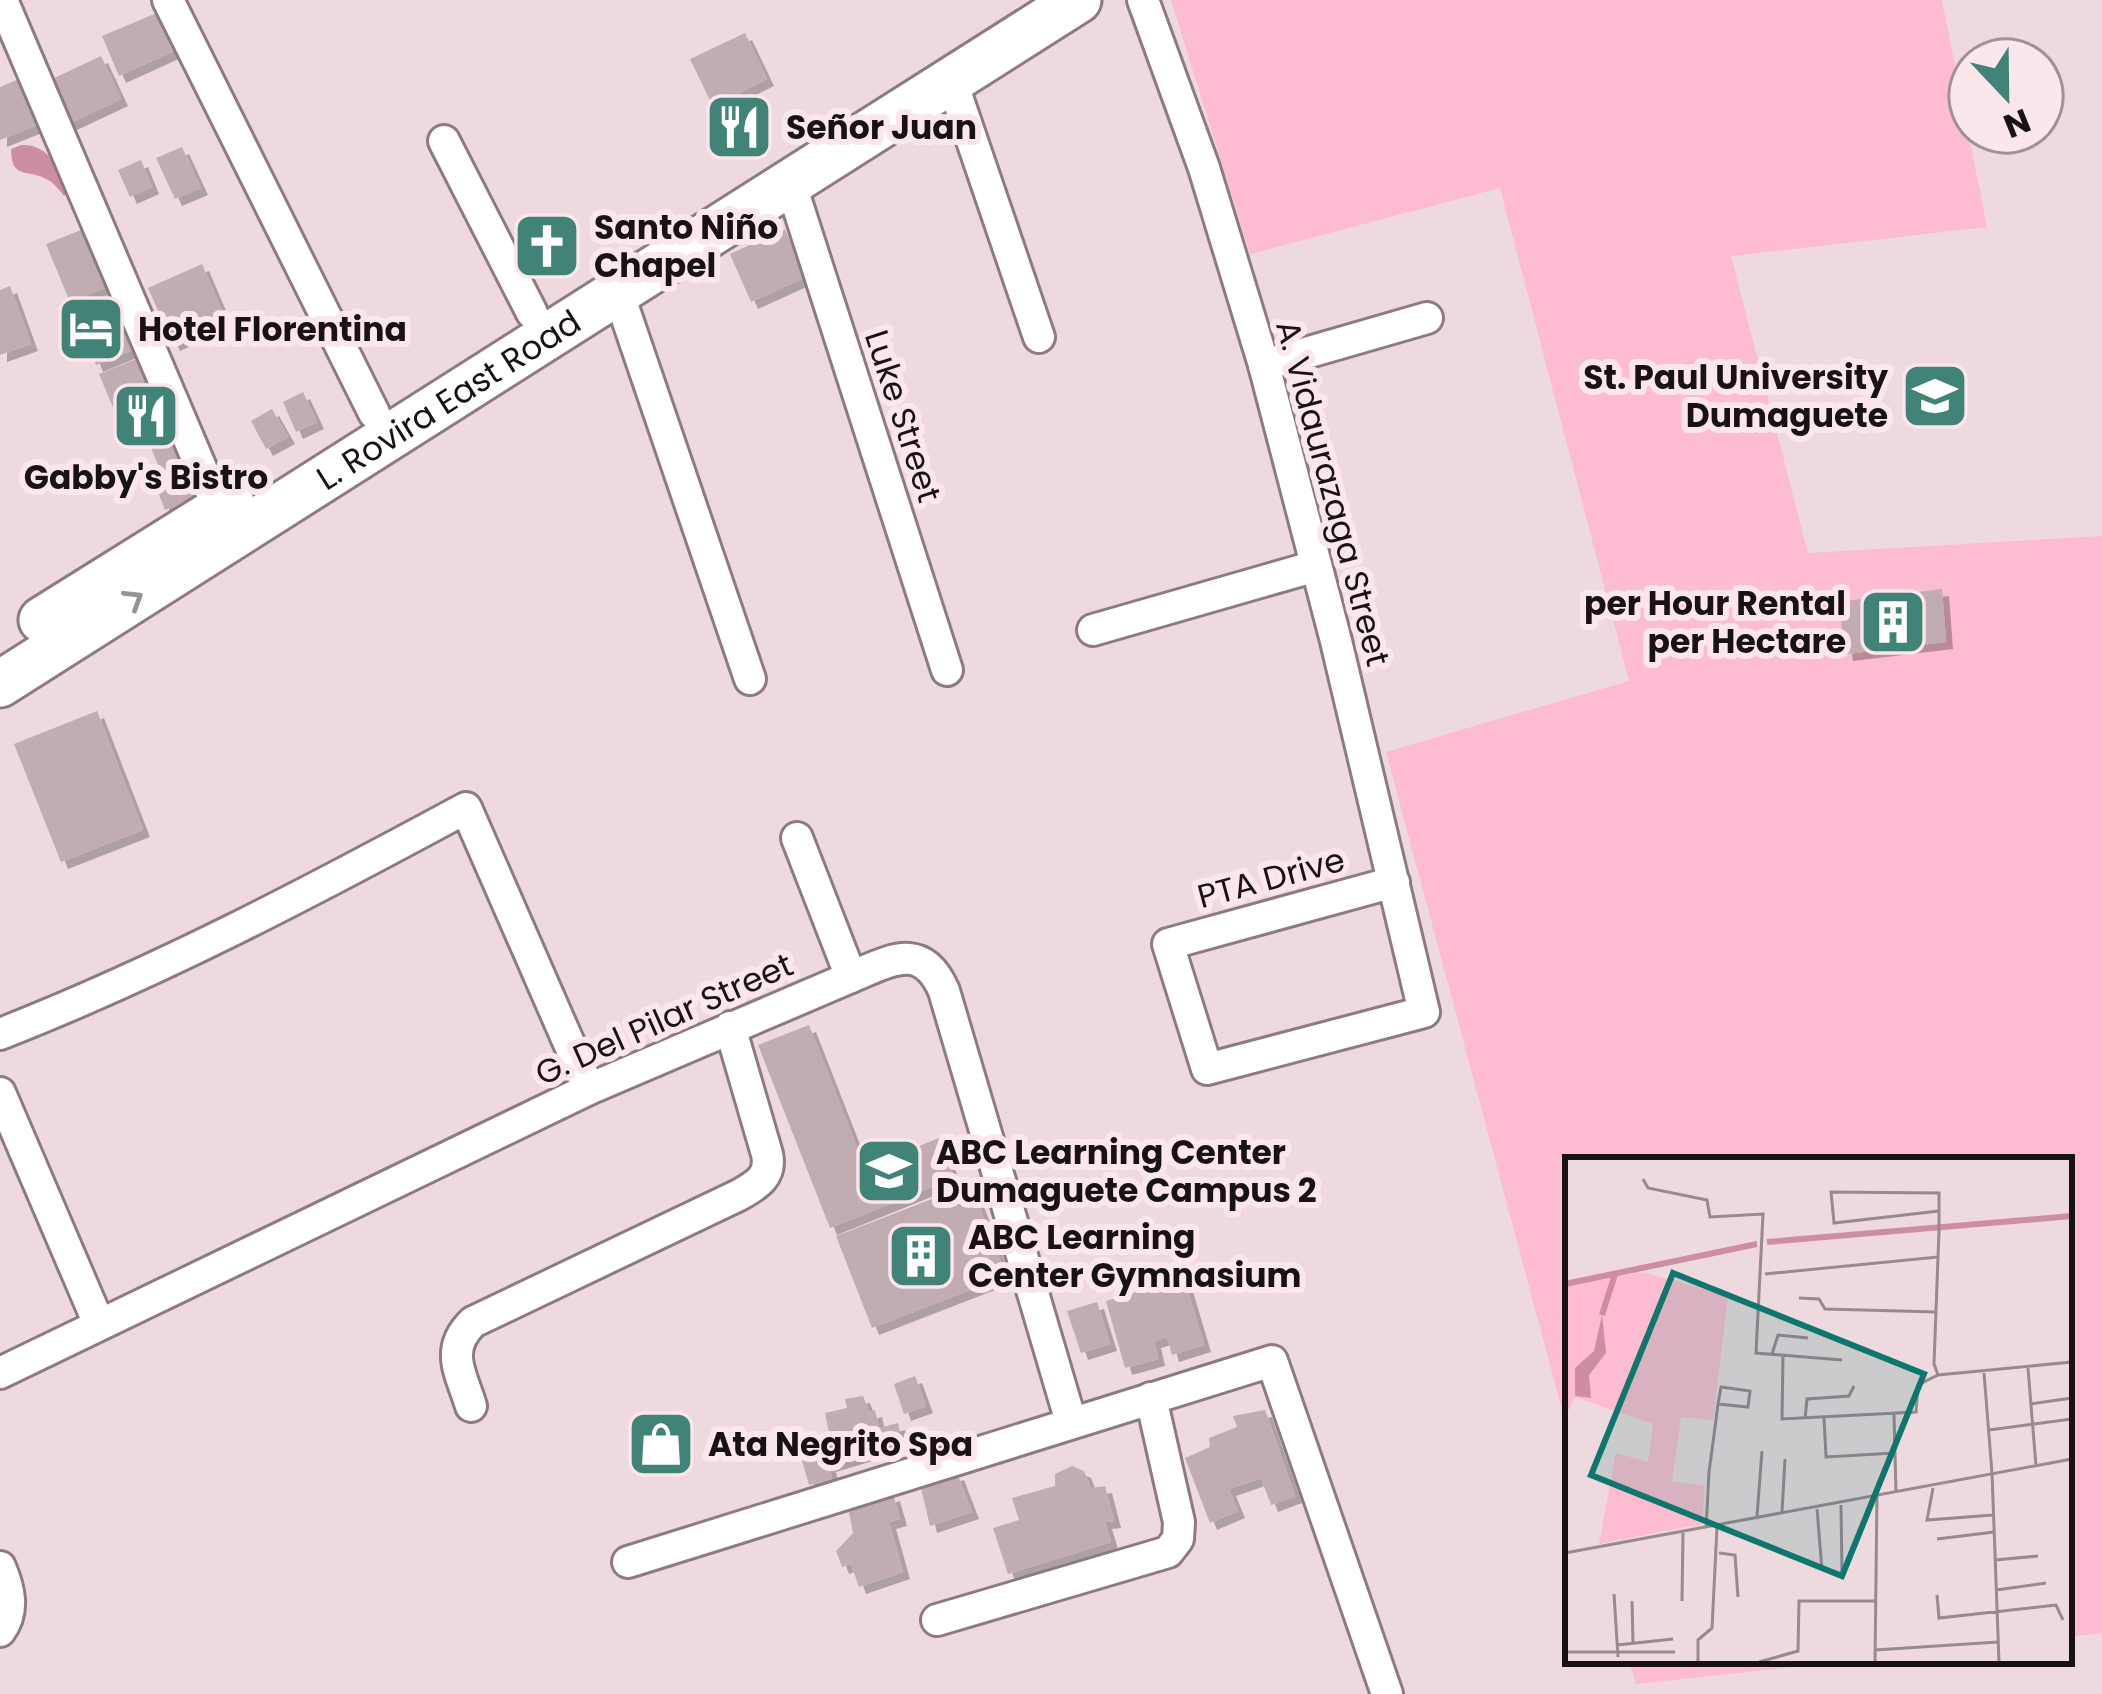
<svg xmlns="http://www.w3.org/2000/svg" width="2102" height="1694" font-family="Poppins,sans-serif">
  <defs>
    <filter id="shadow"><feDropShadow dx="7" dy="7" stdDeviation="0" flood-color="#0004"/></filter>
  </defs>
  <rect width="100%" height="100%" fill="#edd9de"/>
  <g fill="#fdbcd0">
    <path d="M1171,0H1942L1987,227L1731,256L1808,553L2102,536V1633L2069,1637V1160H1568V1432L1386,752L1629,681L1500,188L1250,254Z"/>
    <path d="M1629,1661H1850L1636,1684Z"/>
  </g>
  <path fill="#cd8ea2" d="M21,145C50,144 58,169 69,192L64,196C60,191 54,183 48,180C29,168 11,181 11,149Z"/>
  <g fill="#c0acb2" filter="url(#shadow)">
    <path d="M159,12L176,50L119,76L102,36Z"/>
    <path d="M745,33L767,79L739,93L758,134L732,146L690,59Z"/>
    <path d="M101,56L121,99L68,124L48,81Z"/>
    <path d="M26,76L45,122L0,140V87Z"/>
    <path d="M182,147L201,188L175,199L156,158Z"/>
    <path d="M141,160L152,187L130,197L118,170Z"/>
    <path d="M86,228L110,286L70,302L46,244Z"/>
    <path d="M785,229L806,277L751,302L730,254Z"/>
    <path d="M202,264L226,320L173,344L148,288Z"/>
    <path d="M10,286L31,344L0,355V290Z"/>
    <path d="M115,292L137,348L96,365L74,308Z"/>
    <path d="M141,357L164,412L122,429L99,374Z"/>
    <path d="M303,392L317,422L296,432L283,402Z"/>
    <path d="M272,409L288,437L266,449L251,421Z"/>
    <path d="M169,418L201,495L165,510L158,492L168,488L143,429Z"/>
    <path d="M1942,589L1946,642L1846,654L1838,602Z"/>
    <path d="M97,711L143,830L61,862L14,744Z"/>
    <path d="M809,1025L865,1168L939,1138L954,1178L830,1228L758,1045Z"/>
    <path d="M971,1184L1006,1276L872,1328L836,1236Z"/>
    <path d="M1184,1278L1204,1345L1172,1355L1167,1337L1154,1341L1158,1359L1125,1368L1106,1301Z"/>
    <path d="M1097,1302L1110,1344L1081,1353L1067,1311Z"/>
    <path d="M915,1376L926,1406L904,1414L894,1384Z"/>
    <path d="M863,1396L869,1412L875,1410L879,1428L898,1423L902,1443L829,1465L832,1480L809,1485L797,1443L829,1433L825,1413L847,1408L845,1399Z"/>
    <path d="M1265,1410L1295,1496L1271,1505L1261,1478L1229,1489L1238,1511L1210,1523L1185,1458L1210,1447L1209,1438L1237,1427L1233,1416Z"/>
    <path d="M1072,1466L1084,1471L1091,1488L1105,1486L1114,1521L1105,1522L1111,1542L1008,1574L993,1528L1019,1520L1012,1498L1055,1486V1474Z"/>
    <path d="M957,1473L972,1512L930,1526L920,1484Z"/>
    <path d="M893,1494L900,1519L889,1522L903,1572L859,1587L851,1564L842,1567L836,1551L853,1533L848,1507Z"/>
  </g>
  <g fill="none" stroke-linecap="round" stroke-linejoin="round">
    <g stroke="#8d7b80" stroke-width="36">
      <g id="minor">
        <path d="M168,0L374,413"/>
        <path d="M1143,0L1204,168L1264,365L1336,641L1424,1012L1207,1069L1168,944L1394,882"/>
        <path d="M5,7L219,510"/>
        <path d="M952,82L1039,337"/>
        <path d="M444,141L532,313"/>
        <path d="M791,185L947,670"/>
        <path d="M618,292L750,679"/>
        <path d="M1264,365L1427,318"/>
        <path d="M1093,630L1316,566"/>
        <path d="M797,838L851,977"/>
        <path d="M0,1034C161,971 314,890 466,808L589,1089"/>
        <path d="M0,1093L99,1324"/>
        <path d="M0,1373L589,1089L851,977C890,961 922,940 944,991L1071,1422"/>
        <path d="M471,1406C461,1373 444,1350 473,1322L739,1195C757,1185 772,1176 767,1154L730,1027"/>
        <path d="M628,1562L1272,1361L1387,1694"/>
        <path d="M0,1567C9,1588 15,1611 0,1631"/>
        <path d="M937,1620L1168,1552L1178,1539L1179,1522L1151,1398"/>
      </g>
    </g>
    <g stroke="#8d7b80" stroke-width="51">
      <g id="secondary">
        <path d="M42,620L231,502"/>
        <path id="s1" d="M0,684L1078,0"/>
      </g>
    </g>
    <use href="#minor" stroke="#fff" stroke-width="30"/>
    <use href="#secondary" stroke="#fff" stroke-width="45"/>
  </g>
  <defs><path id="oneway-chevron" d="M-2-3.5L2.5 0L-2 3.5" fill="none" stroke-width="1.6" stroke-linecap="round" stroke-linejoin="round" transform="scale(3)"/></defs>
  <use stroke="#989495" href="#oneway-chevron" transform="translate(134 599) rotate(-32)"/>
  <defs>
    <g id="restaurant-square" transform="scale(3.45)"><rect x="-9" y="-9" width="18" height="18" rx="4" fill="#418477" stroke="#fae6eb"/><path d="M-5-6h1v4h1v-4h1v4h1v-4h1v5L-1.5 .5V6h-2V.5L-5-1ZM5-6V6H3V1.5H1.5Q1.5-4 5-6Z" fill="#fff"/></g>
    <g id="church-square" transform="scale(3.45)"><rect x="-9" y="-9" width="18" height="18" rx="4" fill="#418477" stroke="#fae6eb"/><path d="M-1.2-6h2.4v3.5h3.3v2.4h-3.3V6h-2.4V-.1h-3.3v-2.4h3.3Z" fill="#fff"/></g>
    <g id="hotel-square" transform="scale(3.45)"><rect x="-9" y="-9" width="18" height="18" rx="4" fill="#418477" stroke="#fae6eb"/><path d="M-6-4.5h1.5V1H6V5H4.5V3h-9V5H-6ZM-4 0a1.8 1.8 0 1 1 3.6 0ZM.5 0V-2.5h3Q6-2.5 6 0Z" fill="#fff"/></g>
    <g id="university-square" transform="scale(3.45)"><rect x="-9" y="-9" width="18" height="18" rx="4" fill="#418477" stroke="#fae6eb"/><path d="M0-5L7-2L0 1L-7-2ZM-4 1L0 2.5L4 1V4Q0 6-4 4Z" fill="#fff"/></g>
    <g id="building-square" transform="scale(3.45)"><rect x="-9" y="-9" width="18" height="18" rx="4" fill="#418477" stroke="#fae6eb"/><path d="M-4-6H4V6H1V3H-1V6H-4ZM-2.5-4.3h1.7v1.8h-1.7ZM.8-4.3h1.7v1.8H.8ZM-2.5-1h1.7V.8h-1.7ZM.8-1h1.7V.8H.8Z" fill="#fff"/></g>
    <g id="school-square" transform="scale(3.45)"><rect x="-9" y="-9" width="18" height="18" rx="4" fill="#418477" stroke="#fae6eb"/><path d="M0-5L7-2L0 1L-7-2ZM-4 1L0 2.5L4 1V4Q0 6-4 4Z" fill="#fff"/></g>
    <g id="shop-square" transform="scale(3.45)"><rect x="-9" y="-9" width="18" height="18" rx="4" fill="#418477" stroke="#fae6eb"/><path d="M-5-2.5h2.3a2.7 3.5 0 0 1 5.4 0H5L5.5 6h-11ZM-1.5-2.5h3a1.5 2.3 0 0 0-3 0Z" fill="#fff"/></g>
  </defs>
  <g fill-rule="evenodd">
    <use href="#restaurant-square" x="739" y="127"/>
    <use href="#church-square" x="547" y="246"/>
    <use href="#hotel-square" x="91" y="329"/>
    <use href="#university-square" x="1935" y="396"/>
    <use href="#restaurant-square" x="146" y="416"/>
    <use href="#building-square" x="1893" y="622"/>
    <use href="#school-square" x="889" y="1171"/>
    <use href="#building-square" x="921" y="1256"/>
    <use href="#shop-square" x="661" y="1444"/>
  </g>
  <g text-anchor="middle" dominant-baseline="central" stroke-width="12" stroke-linejoin="round" paint-order="stroke">
    <g font-size="33" font-weight="bold" fill="#191214" stroke="#fae6eb" text-anchor="start">
      <text x="786" y="127">Señor Juan</text>
      <text x="594" y="227">Santo Niño<tspan x="594" dy="38">Chapel</tspan></text>
      <text x="138" y="329">Hotel Florentina</text>
      <text x="1888" y="377" text-anchor="end">St. Paul University<tspan x="1888" dy="38">Dumaguete</tspan></text>
      <text x="146" y="477" text-anchor="middle">Gabby's Bistro</text>
      <text x="1846" y="603" text-anchor="end">per Hour Rental<tspan x="1846" dy="38">per Hectare</tspan></text>
      <text x="936" y="1152">ABC Learning Center<tspan x="936" dy="38">Dumaguete Campus 2</tspan></text>
      <text x="968" y="1237">ABC Learning<tspan x="968" dy="38">Center Gymnasium</tspan></text>
      <text x="708" y="1444">Ata Negrito Spa</text>
    </g>
    <g font-size="33" fill="#191214" stroke="#fae6eb">
      <text stroke="none"><textPath href="#s1" startOffset="531">L. Rovira East Road</textPath></text>
      <text transform="translate(903 416) rotate(72)">Luke Street</text>
      <text transform="translate(1333 493) rotate(75)">A. Vidaurazaga Street</text>
      <text transform="translate(1271 878) rotate(-15)">PTA Drive</text>
      <text transform="translate(664 1019) rotate(-24)">G. Del Pilar Street</text>
    </g>
  </g>
  <g transform="translate(1565 1157)">
    <rect width="507" height="507" fill="#edd9de"/>
    <path d="M78,115L163,139L148,263L116,260L107,324L140,329L137,367L34,387L51,296L83,305L88,267L10,240L0,260V128Z" fill="#fdbcd0"/>
    <path d="M37,158L41,196L24,218L26,241L10,239V211L29,194Z" fill="#cd8ea2"/>
    <path fill="none" stroke="#cd8ea2" stroke-width="6" d="M202,85L507,59M0,127L192,87M37,158L50,117"/>
    <path fill="none" stroke="#98898d" stroke-width="3" d="M78,22L83,31L142,43L145,60L198,57L191,196L277,203M200,117L373,100M234,141L254,142L260,152L371,155M207,197L213,178L243,181M218,198L217,262L351,255L353,228L373,218L507,205M463,211L471,309M419,216L427,316M373,218L369,207L374,73V36L266,35L269,66L374,54M466,247L507,241M329,257L331,335M259,261L261,300L330,296M240,262L242,242L284,239L289,229M424,273L507,262M427,316L434,505M368,331L362,363L428,358M276,348L277,418M252,352L257,413M217,355L220,302M192,359L197,294M141,372L144,315L149,278L153,247L156,230L185,234L183,250L153,247M372,382L429,375M0,396L507,302M154,396L170,398L173,440M430,403L473,399M431,433L481,426M49,437L53,500M372,438L374,461L491,448L498,463M67,444L68,486M117,444L118,376M52,488L108,482M310,493L433,485M0,495H110M133,505V483L147,471L152,370M194,505L233,494L234,444H311M310,505L312,337"/>
    <path fill="#0f766e" fill-opacity="0.15" stroke="#0f766e" stroke-width="6" d="M108,116L359,217L277,419L26,318Z"/>
    <rect width="507" height="507" fill="none" stroke="#191214" stroke-width="6"/>
  </g>
  <g transform="translate(2006 96) rotate(158)"><circle r="57" fill="#fae6eb" stroke="#a09195" stroke-width="3"/>
  <path d="M0-9L21 45L0 30L-21 45Z" fill="#418477"/>
  <text y="-18" font-size="33" font-weight="bold" text-anchor="middle" fill="#191214">N</text>
  </g>
</svg>
